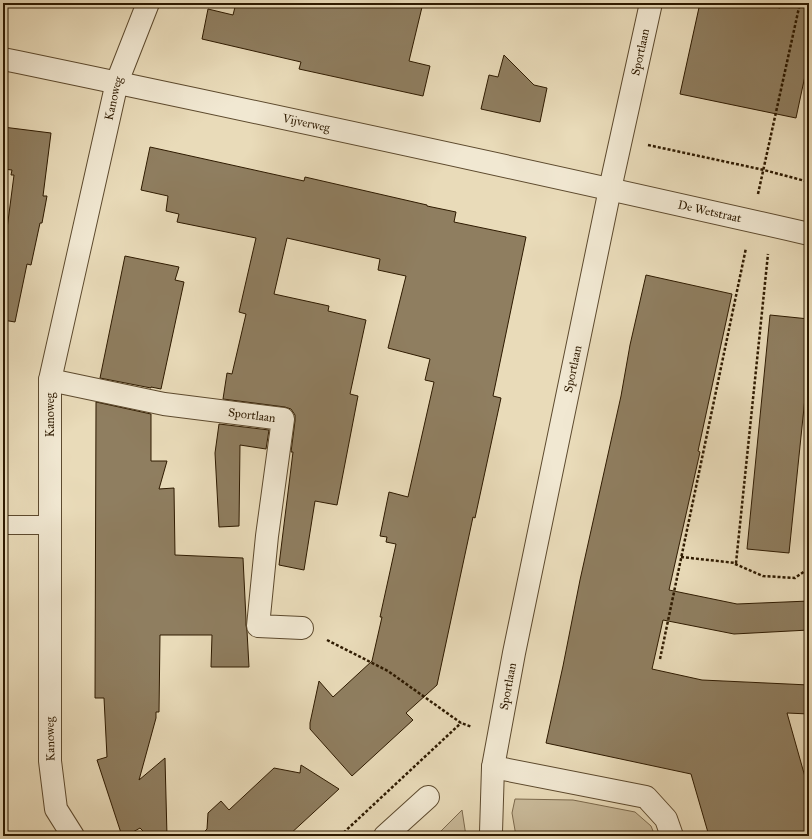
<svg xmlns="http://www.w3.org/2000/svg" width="812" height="839" font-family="'IM FELL Great Primer',serif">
  <rect width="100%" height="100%" fill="#e9dbb9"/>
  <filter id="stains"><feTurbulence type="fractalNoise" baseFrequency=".005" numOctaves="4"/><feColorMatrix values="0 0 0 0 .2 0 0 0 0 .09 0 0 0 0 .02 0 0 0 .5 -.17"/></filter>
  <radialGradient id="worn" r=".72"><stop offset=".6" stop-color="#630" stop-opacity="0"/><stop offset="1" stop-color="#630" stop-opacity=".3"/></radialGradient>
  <g fill="#c9ba9a" stroke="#7c6a4d">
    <path d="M515,799L573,800L635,812L651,826L655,836H516L512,813Z"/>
    <path d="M462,810L466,836H436Z"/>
  </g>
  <g fill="#8f7e60" stroke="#2e1a00">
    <path d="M236,3H423L409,61L430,66L423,96L299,69L301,62L202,39L208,9L233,15Z"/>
    <path d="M700,3H755L780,8L782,3H809V57L796,118L680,94Z"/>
    <path d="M504,55L534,85L547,88L540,122L481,109L489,75L498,77Z"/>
    <path d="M3,127L51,133L43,196H47L42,223H40L31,265L27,264L15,322L3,320V228L7,229L14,175H11L12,170L3,169Z"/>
    <path d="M150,147L304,181L305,177L427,205V206L456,212L454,222L526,237L493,396L501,398L475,518L473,517L437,685L406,713L413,720L352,776L310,729V723L319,681L333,697L372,661L382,617H380L396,544L386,542L387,537L380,536L389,492L408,497L434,382L425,380L430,359L388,348L406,276L378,270L380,259L287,238L274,294L329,306L328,311L366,320L350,394L358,396L337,505L315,501L304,570L279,565L293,452H291L295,421V415L291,409L285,407L223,399L227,373L232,374L246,314L239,312L256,238L177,222L179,214L166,211L168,196L141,190Z"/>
    <path d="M125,256L179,267L175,280L184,282L161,389L151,387V388L100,378Z"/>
    <path d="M646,275L732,294L698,451L700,452L669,590L737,604L809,601V630L734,634L663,620L652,669L702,680L809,685V714L787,713L809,791V836H709L691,774L546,743L563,666L580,580L621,396L630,345Z"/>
    <path d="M770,315L809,319V359L789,553L747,549Z"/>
    <path d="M96,402L151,414V461H167L159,489L174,488L175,555L243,558L246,619V625L247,631L249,667H211L212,635H160L159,712H156V718L139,780L165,758L167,836H148L140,828L126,836H122L97,760L107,757L104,698H95Z"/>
    <path d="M219,424L269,430L266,449L240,445L239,526L219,527L215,453Z"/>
    <path d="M301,765L339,789L288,836H200L207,829L208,813L221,801L229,810L274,768L300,773Z"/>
  </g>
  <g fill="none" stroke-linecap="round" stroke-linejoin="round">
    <g stroke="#5d4a2e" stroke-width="20">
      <path id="lane" d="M3,525H50"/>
    </g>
    <g stroke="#5d4a2e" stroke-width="24">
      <g id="street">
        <path id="s1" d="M3,59L18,62C282,117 546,174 809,234"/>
        <path id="s2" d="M50,380L164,404L283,419L267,536L258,626L302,628"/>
        <path d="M493,767L646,797L666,819L672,836"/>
        <path id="s3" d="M73,836L56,809L50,761V380L117,82L148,3"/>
        <path d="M385,836L428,797"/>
        <path id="s4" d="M491,836V832L493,767L514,653L610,189L651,3"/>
      </g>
    </g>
    <g stroke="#2e1a00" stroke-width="2.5" stroke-dasharray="3 2" stroke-linecap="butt">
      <path d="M648,145L764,170L809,182"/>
      <path d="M758,194L800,3"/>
      <path d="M681,557L736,563L768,254"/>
      <path d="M735,564L763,576L795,578L809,568"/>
      <path d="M327,640L388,671L461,723L472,727"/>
      <path d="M660,659L746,248"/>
      <path d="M340,836L461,723"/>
    </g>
    <use href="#lane" stroke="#f1e8d2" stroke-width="18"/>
    <use href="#street" stroke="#f1e8d2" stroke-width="22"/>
  </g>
  <g text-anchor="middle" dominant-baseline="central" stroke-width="4" stroke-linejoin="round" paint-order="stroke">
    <g font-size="12" fill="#2e1a00" stroke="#f1e8d2">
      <text stroke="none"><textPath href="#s4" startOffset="799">Sportlaan</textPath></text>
      <text stroke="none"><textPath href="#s3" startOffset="750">Kanoweg</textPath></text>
      <text stroke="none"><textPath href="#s1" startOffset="310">Vijverweg</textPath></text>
      <text stroke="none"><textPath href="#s1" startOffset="723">De Wetstraat</textPath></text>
      <text stroke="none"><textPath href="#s4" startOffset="475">Sportlaan</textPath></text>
      <text transform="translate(50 415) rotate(-90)">Kanoweg</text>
      <text stroke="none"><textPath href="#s2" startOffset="205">Sportlaan</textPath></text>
      <text stroke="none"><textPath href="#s4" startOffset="151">Sportlaan</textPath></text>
      <text transform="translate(50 739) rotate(-91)">Kanoweg</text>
    </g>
  </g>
  <rect width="812" height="839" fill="none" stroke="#e9dbb9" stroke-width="16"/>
  <rect x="4" y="4" width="804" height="831" fill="none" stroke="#2e1a00" stroke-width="2"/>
  <rect x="8" y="8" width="796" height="823" fill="none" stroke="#2e1a00"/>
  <rect width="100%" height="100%" filter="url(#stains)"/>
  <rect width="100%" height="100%" fill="url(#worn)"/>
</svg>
